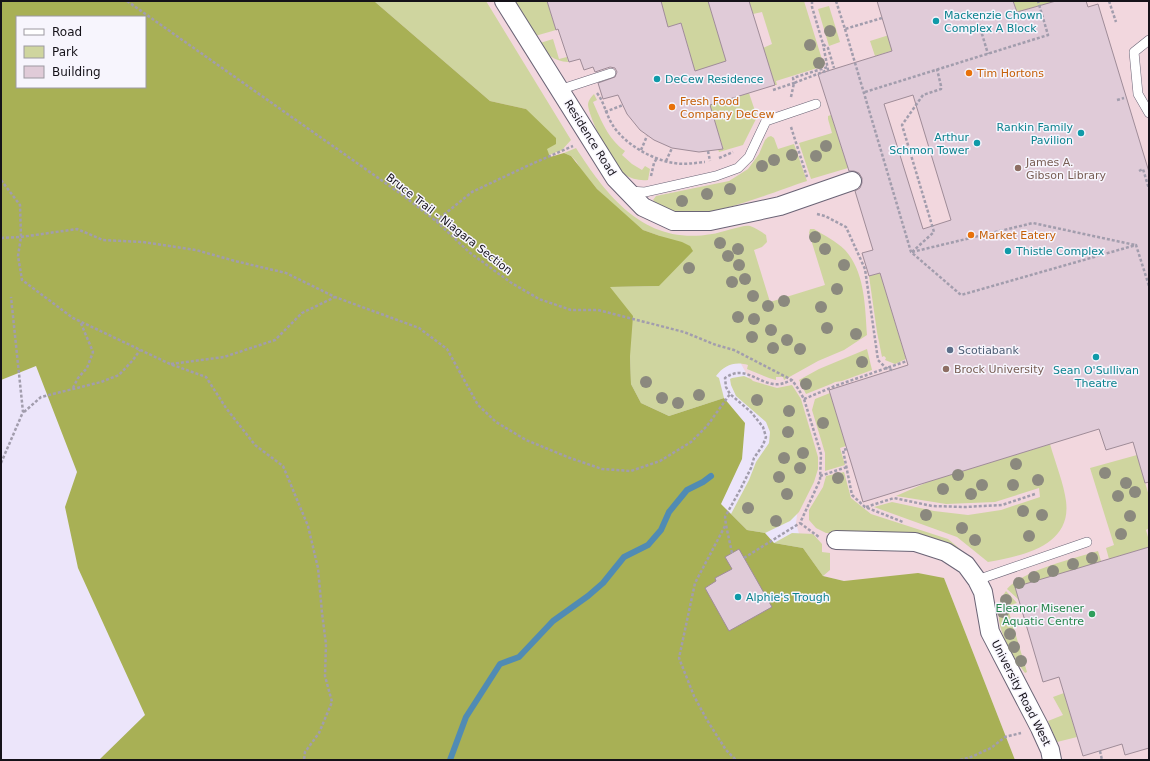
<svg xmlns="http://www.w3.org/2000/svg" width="1150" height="761" font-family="'DejaVu Sans',sans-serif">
  <rect width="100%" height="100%" fill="#ece5fa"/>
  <path fill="#f2d7de" d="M374,1H1149V760H1015L944,578L844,581L823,576L803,548L796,523L803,469L754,388L723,330L490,101Z"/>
  <g fill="#cfd59f">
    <path d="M374,1H486L571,140L562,150L549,155L526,109L490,101Z"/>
    <path d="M514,1H547L556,30L535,36Z"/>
    <path d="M661,1H708L737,97L749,93L757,117L743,145L719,152L718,149L723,148L699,70L683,74L690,53L681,23L668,27Z"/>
    <path d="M749,1H804L824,66L776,81L777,85H775L763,48L772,44L762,12L753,14Z"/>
    <path d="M1013,1H1056L1017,12Z"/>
    <path d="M829,6L840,42L829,46L818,9Z"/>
    <path d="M924,24L929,39L875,56L870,41Z"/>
    <path d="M553,39L559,59L567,57L568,62C554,61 547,55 540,43Z"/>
    <path d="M594,94L597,100L593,102C601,120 608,139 625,151L622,155L632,164L642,170L645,166L650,169L648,180C640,181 631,179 624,174C613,167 589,118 588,105C588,101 591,97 594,94Z"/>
    <path d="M831,115L848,168L811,179L799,143L832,133L828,119V116Z"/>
    <path d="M771,136L774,138L778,149L794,144L807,181C773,192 715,217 681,213C675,212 669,209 664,207C660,205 656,204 653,200L656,196L729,181L748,169L759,154L765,140L768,137Z"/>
    <path d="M576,148C608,198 646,246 712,234C721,233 744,224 750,226C756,228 762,232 766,235L767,242L762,247L754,250L770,302L825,285L809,233L810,229H814C825,236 836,241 845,250C865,272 865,306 867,335L844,350L818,361L784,380L783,377H776V380L769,378L747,369L748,365C735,361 724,365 716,376L719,378L724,398L669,416L641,403L631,384L630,356L609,287L659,286L660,236L643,230L615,206L597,189L580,168L576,161L571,156L564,153Z"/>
    <path d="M880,273L906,359L895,364L885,360L886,358L884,356L882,357L877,332L869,276Z"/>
    <path d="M867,349L872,370L842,381L835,382L831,384L806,394L799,380L819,369Z"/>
    <path d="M744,376L751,379L753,381L777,388L792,385L801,399L818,457V469L814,482L799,512L790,521L765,533L747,530L731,514L749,480L756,462L769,443L770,432L766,422L736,396L731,385L730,379L732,378Z"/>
    <path d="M830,393L846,446L840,448L845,465L825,471V453L812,410L815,399Z"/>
    <path d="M1050,444C1055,462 1064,484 1066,501C1072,546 1022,556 988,562L957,537L874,507L892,502L934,511L968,515L1001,510L1040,497L1039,488L995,502L946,504L896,496L930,481Z"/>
    <path d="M1137,455L1149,496V528L1146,530L1148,537H1149V547L1109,559L1106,548L1114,545L1090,468Z"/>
    <path d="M844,472L851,498L871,514L948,539L967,555L936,539L921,535L826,533L816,528L809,520V510L823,487L826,476Z"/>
    <path d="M792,533L813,534L822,544V552L830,553V570L823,576L803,548L774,543Z"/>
    <path d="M1098,551L1101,561L1019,600L1007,589C1024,570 1073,559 1098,551Z"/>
    <path d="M1006,591L1017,603L1007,606L1027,672L1025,673C1009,651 987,617 1006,591Z"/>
    <path d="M1064,693L1077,737L1057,742L1048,721L1063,715L1053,697Z"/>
  </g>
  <path fill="#a8b055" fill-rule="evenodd" d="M1,1H374L490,101L526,109L556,138V144L547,149L550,157L564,153L571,156L597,189L643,230L660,236L682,242L690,246L693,251L659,286L610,287L633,316L630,356L631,384L641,403L669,416L724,398L745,423L742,459L721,504L747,530L765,533L774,543L803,548L823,576L844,581L918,573L944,578L1015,760H99L145,715L78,568L65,507L77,472L36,366L1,380ZM17,17H145V87H17Z"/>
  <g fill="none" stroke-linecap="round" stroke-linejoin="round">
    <path stroke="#508bb4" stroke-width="6" d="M450,760L466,717L500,664L519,657L553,621L588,596L603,583L624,557L648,545L661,530L669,512L687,490L703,482L711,476"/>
  </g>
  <g fill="#e0cbd8" stroke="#9f8c98" fill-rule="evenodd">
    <path d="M547,1H661L668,27L681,23L695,71L726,61L708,1H749L775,85L710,105L723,149L699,152L672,148L654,140L640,130L627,114L618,95L603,99L598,83L615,77L617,72L615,68L610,67L595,72L593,67L584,70L580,59L569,62L558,29L556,30Z"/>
    <path d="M877,1H1013L1017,12L1056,1H1086L1088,7L1098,4L1149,172V482L1145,483L1133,442L1106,450L1099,429L863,502L829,390L908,365L880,273L869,276L862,253L873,250L855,191L860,188L862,183V178L859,173L854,171H849L818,74L892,51ZM913,95L951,220L923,229L884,104Z"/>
    <path d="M1149,547V748L1125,755L1122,744L1083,756L1059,677L1043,682L1015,587Z"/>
    <path d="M739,549L772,607L729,631L705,588L716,581L715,578L732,569L725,557Z"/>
  </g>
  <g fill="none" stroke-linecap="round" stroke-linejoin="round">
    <g stroke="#6a6476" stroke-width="10">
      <g id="service">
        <path d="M1149,40L1134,52L1138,94L1149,113"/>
        <path d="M559,90L611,73"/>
        <path d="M629,191L645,192L716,176L738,168L749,157L766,121L816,104"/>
        <path d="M977,580L1087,542"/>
      </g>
    </g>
    <g stroke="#6a6476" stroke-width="20">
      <g id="minor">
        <path d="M504,1L615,178L643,207L673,221H710L780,206L852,181"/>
        <path d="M836,540L915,542L946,552L966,565L977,580L983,592L990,632L1040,728L1050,750L1052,760"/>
      </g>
    </g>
    <g stroke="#a29dad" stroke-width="2.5" stroke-dasharray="3 2" stroke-linecap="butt">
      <path d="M127,1L401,194L436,221L469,252L510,282L539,299L571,310H598L684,332L716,345L734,350L792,380L799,390L804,399L821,454L820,480L800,523"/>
      <path d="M812,1V7L823,44L828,48L834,68"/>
      <path d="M836,1L845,29L882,18"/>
      <path d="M1109,1L1116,22"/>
      <path d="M979,24L988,54"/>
      <path d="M845,29L911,252L961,295L1136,245L1149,286"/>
      <path d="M773,90L794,83L793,78L828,67"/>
      <path d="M865,92L1048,35L1038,1"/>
      <path d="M597,93C604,102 606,114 612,124C623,143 652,160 674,163C684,165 694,163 705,162"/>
      <path d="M791,97L794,83L828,70L823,44"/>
      <path d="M1117,100L1124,98"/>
      <path d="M605,112L623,105"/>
      <path d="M791,127L807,177"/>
      <path d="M641,150L647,136"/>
      <path d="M708,151L710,161"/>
      <path d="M719,158L733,152"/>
      <path d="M666,161L672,148"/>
      <path d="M1139,171L1143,169L1149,189"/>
      <path d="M651,176L654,163L657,158"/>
      <path d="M1,180L20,205L21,237L18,256L22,280L73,318L170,364L206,377L226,408L255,445L283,466L308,526L318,568L322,613L326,644L325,676L332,702L319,733L305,752L304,760"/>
      <path d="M817,214L825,216L846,227L865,269L878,360L886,368L892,370"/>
      <path d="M436,221L472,192L525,167L573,146"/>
      <path d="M1,238L21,237L77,229L103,240L143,242L196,250L235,261L286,273L335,297L419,328L447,349L478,405L496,422L526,440L570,458L602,469L631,471L660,461L691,442L707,426L730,394"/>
      <path d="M912,252L1033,223L1135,245"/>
      <path d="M912,252L934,232L902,125L923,95L941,89V86L937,69"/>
      <path d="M171,364L224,357L275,340L302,313L335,297"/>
      <path d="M73,388L78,378L87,368L93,352L80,321"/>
      <path d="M804,399L835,386L907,361"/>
      <path d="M24,412L41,397L101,382L119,375L133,360L140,350"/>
      <path d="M847,449L843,450L852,495L865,507L903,522"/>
      <path d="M1,463L23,412L11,297"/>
      <path d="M820,476L847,467"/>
      <path d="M866,507L894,498L932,506L965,507L1002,505L1035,494"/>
      <path d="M800,523L819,537"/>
      <path d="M725,526L695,583L679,658L694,696L707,720L726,750L736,760"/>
      <path d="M732,553L726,525L725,517L740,490L751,468L754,458L763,445L766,437L763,427L751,412L730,394L726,387L725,378C744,365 755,381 773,384C780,385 785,383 792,380"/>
      <path d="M744,558L800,523"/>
      <path d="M1100,751L1102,760"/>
      <path d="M960,760L971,757L991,748L1005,737L1021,733"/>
    </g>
    <use href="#service" stroke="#fff" stroke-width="9"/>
    <use href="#minor" stroke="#fff" stroke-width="18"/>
  </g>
  <g fill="#8b897e">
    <circle cx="830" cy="31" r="6"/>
    <circle cx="810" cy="45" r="6"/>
    <circle cx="819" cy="63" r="6"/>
    <circle cx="826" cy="146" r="6"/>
    <circle cx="792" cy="155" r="6"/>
    <circle cx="816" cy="156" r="6"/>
    <circle cx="774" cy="160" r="6"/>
    <circle cx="762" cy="166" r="6"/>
    <circle cx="730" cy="189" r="6"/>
    <circle cx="707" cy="194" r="6"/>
    <circle cx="682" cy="201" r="6"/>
    <circle cx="815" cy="237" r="6"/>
    <circle cx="720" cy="243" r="6"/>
    <circle cx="738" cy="249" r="6"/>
    <circle cx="825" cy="249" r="6"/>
    <circle cx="728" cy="256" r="6"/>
    <circle cx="739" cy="265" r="6"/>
    <circle cx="844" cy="265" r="6"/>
    <circle cx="689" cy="268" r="6"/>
    <circle cx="745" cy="279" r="6"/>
    <circle cx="732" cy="282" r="6"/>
    <circle cx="837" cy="289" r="6"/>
    <circle cx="753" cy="296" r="6"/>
    <circle cx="784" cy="301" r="6"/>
    <circle cx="768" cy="306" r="6"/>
    <circle cx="821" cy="307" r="6"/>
    <circle cx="738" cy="317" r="6"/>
    <circle cx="754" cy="319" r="6"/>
    <circle cx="827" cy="328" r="6"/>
    <circle cx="771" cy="330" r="6"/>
    <circle cx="856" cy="334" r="6"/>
    <circle cx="752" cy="337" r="6"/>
    <circle cx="787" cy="340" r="6"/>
    <circle cx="773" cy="348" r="6"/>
    <circle cx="800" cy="349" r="6"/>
    <circle cx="862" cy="362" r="6"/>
    <circle cx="646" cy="382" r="6"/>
    <circle cx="806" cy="384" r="6"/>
    <circle cx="699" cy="395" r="6"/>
    <circle cx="662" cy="398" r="6"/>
    <circle cx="757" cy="400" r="6"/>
    <circle cx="678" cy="403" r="6"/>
    <circle cx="789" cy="411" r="6"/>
    <circle cx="823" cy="423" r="6"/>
    <circle cx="788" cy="432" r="6"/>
    <circle cx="803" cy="453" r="6"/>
    <circle cx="784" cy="458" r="6"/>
    <circle cx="1016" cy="464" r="6"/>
    <circle cx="800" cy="468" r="6"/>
    <circle cx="1105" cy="473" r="6"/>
    <circle cx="958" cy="475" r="6"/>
    <circle cx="779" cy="477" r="6"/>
    <circle cx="838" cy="478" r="6"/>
    <circle cx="1038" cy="480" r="6"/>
    <circle cx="1126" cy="483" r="6"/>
    <circle cx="982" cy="485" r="6"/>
    <circle cx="1013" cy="485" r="6"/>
    <circle cx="943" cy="489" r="6"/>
    <circle cx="1135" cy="492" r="6"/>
    <circle cx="787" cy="494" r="6"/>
    <circle cx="971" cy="494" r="6"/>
    <circle cx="1118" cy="496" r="6"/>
    <circle cx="748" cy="508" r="6"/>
    <circle cx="1023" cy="511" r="6"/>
    <circle cx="926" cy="515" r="6"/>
    <circle cx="1042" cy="515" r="6"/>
    <circle cx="1130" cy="516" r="6"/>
    <circle cx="776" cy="521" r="6"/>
    <circle cx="962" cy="528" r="6"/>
    <circle cx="1121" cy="534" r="6"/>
    <circle cx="1029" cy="536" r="6"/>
    <circle cx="975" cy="540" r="6"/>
    <circle cx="1092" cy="558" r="6"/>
    <circle cx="1073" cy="564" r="6"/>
    <circle cx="1053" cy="571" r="6"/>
    <circle cx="1034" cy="577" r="6"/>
    <circle cx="1019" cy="583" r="6"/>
    <circle cx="1006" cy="600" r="6"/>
    <circle cx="1003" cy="612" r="6"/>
    <circle cx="1010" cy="634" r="6"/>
    <circle cx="1014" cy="647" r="6"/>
    <circle cx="1021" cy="661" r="6"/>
  </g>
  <g fill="#0f9aa8" stroke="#f7f5fd" stroke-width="1.5">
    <circle cx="936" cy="21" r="4"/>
    <circle cx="657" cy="79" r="4"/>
    <circle cx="1081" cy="133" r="4"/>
    <circle cx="977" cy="143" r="4"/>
    <circle cx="1008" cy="251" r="4"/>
    <circle cx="1096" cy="357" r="4"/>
    <circle cx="738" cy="597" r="4"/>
  </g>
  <g fill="#e8710a" stroke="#f7f5fd" stroke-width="1.5">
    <circle cx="969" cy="73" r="4"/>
    <circle cx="672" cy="107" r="4"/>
    <circle cx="971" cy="235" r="4"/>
  </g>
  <g fill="#8d6e63" stroke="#f7f5fd" stroke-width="1.5">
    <circle cx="1018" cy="168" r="4"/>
    <circle cx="946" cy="369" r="4"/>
  </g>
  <circle fill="#5c6f8a" stroke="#f7f5fd" stroke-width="1.5" cx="950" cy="350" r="4"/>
  <circle fill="#2e9e5b" stroke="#f7f5fd" stroke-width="1.5" cx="1092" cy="614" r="4"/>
  <g text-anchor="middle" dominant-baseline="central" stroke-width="3" stroke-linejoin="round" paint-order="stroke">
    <g font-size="11" fill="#0d838f" stroke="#f7f5fd" text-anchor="start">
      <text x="944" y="15">Mackenzie Chown<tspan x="944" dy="13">Complex A Block</tspan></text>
      <text x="665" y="79">DeCew Residence</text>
      <text x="1073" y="127" text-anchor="end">Rankin Family<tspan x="1073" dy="13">Pavilion</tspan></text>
      <text x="969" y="137" text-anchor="end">Arthur<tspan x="969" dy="13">Schmon Tower</tspan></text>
      <text x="1016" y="251">Thistle Complex</text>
      <text x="1096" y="370" text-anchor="middle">Sean O'Sullivan<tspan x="1096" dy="13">Theatre</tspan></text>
      <text x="746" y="597">Alphie's Trough</text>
    </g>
    <g font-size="11" fill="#c56008" stroke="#f7f5fd" text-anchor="start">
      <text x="977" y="73">Tim Hortons</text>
      <text x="680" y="101">Fresh Food<tspan x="680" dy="13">Company DeCew</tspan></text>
      <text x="979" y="235">Market Eatery</text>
    </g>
    <g font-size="11" fill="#151219" stroke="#f7f5fd">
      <text transform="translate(590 138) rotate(58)">Residence Road</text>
      <text transform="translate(449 224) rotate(38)">Bruce Trail - Niagara Section</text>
      <text transform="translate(1021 693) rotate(63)">University Road West</text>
    </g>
    <g font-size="11" fill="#785e54" stroke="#f7f5fd" text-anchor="start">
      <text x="1026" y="162">James A.<tspan x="1026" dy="13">Gibson Library</tspan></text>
      <text x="954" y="369">Brock University</text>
    </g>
    <g font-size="11" fill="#4e5e75" stroke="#f7f5fd" text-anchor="start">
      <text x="958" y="350">Scotiabank</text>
    </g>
    <g font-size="11" fill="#27864d" stroke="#f7f5fd" text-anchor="end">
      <text x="1084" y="608">Eleanor Misener<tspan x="1084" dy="13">Aquatic Centre</tspan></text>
    </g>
  </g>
  <rect width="1150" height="761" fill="none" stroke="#151219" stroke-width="4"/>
  <rect x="16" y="16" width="130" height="72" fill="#f7f5fd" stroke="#9d9aa2"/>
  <rect x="24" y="29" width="20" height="6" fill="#ffffff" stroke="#9d9aa2"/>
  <text x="52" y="36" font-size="12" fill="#151219">Road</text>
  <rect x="24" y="46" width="20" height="12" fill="#cfd59f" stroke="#9d9aa2"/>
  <text x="52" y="56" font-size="12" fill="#151219">Park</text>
  <rect x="24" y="66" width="20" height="12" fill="#e0cbd8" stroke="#9d9aa2"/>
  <text x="52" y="76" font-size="12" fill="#151219">Building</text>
</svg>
